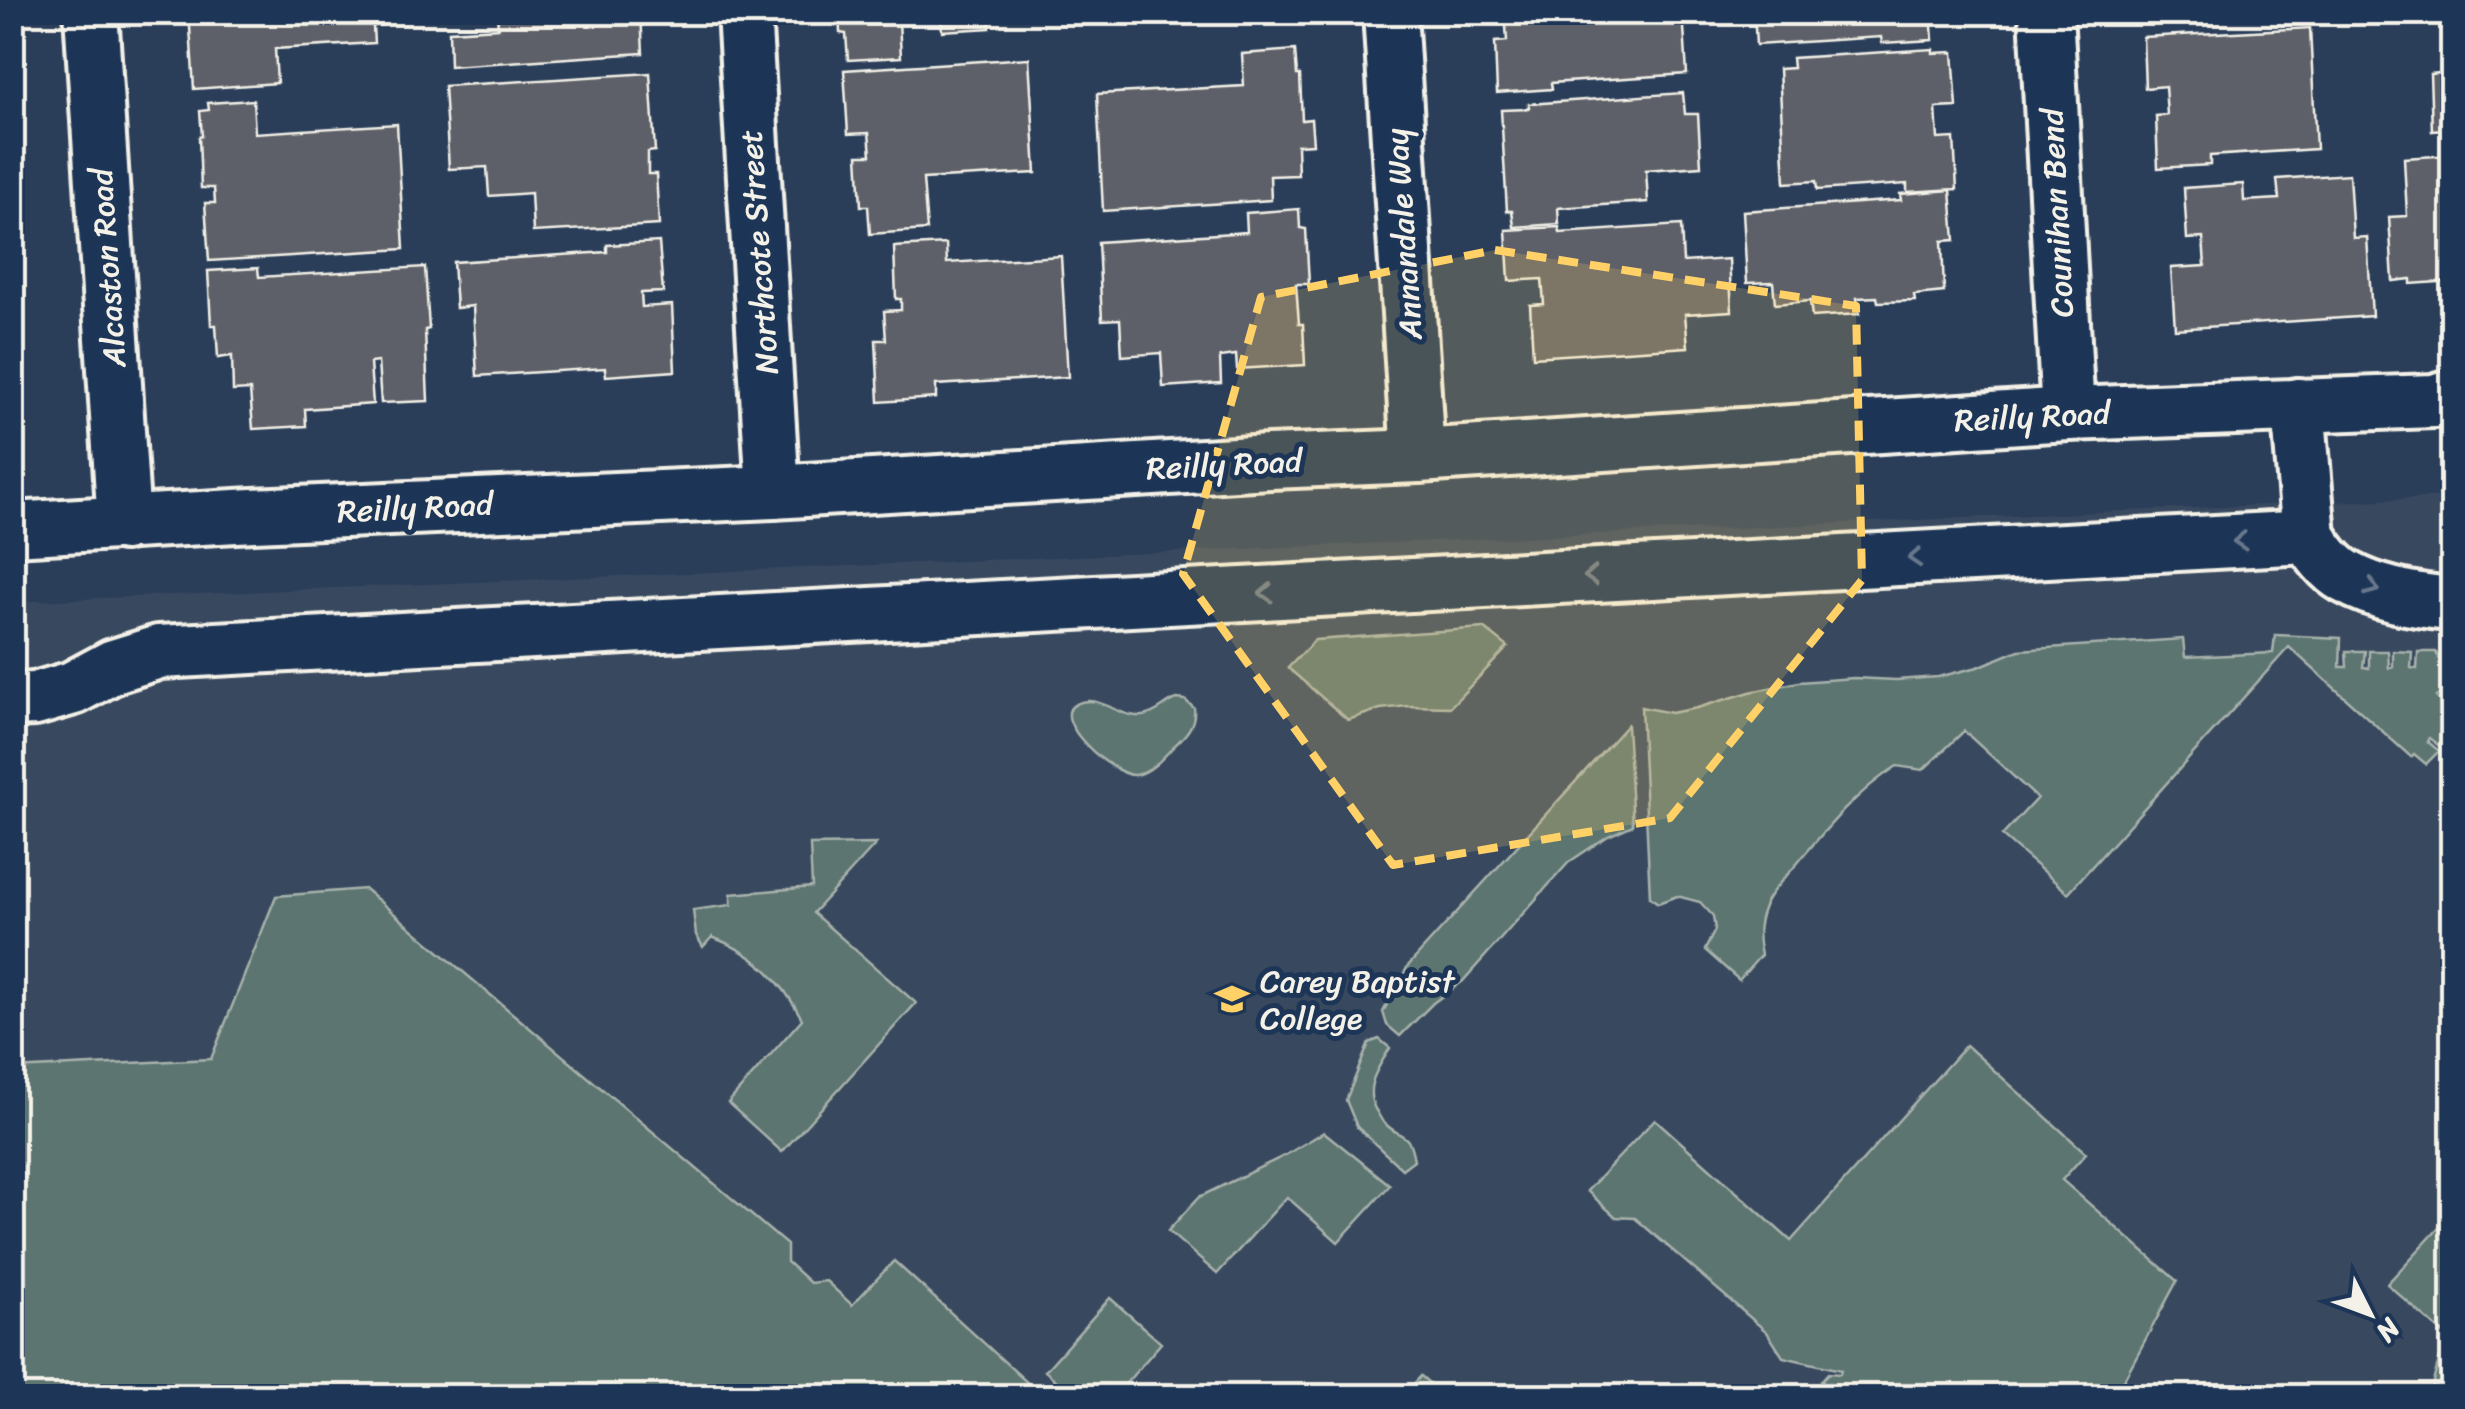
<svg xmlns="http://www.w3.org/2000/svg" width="2465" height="1409" font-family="Sriracha,sans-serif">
  <rect width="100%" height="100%" fill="#2a3e5a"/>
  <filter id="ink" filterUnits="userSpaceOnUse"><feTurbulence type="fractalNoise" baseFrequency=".01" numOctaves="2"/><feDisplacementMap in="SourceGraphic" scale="20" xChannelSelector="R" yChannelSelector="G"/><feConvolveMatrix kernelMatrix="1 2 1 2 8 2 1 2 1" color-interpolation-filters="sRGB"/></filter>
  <g filter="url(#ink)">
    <path fill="#39485e" d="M2452,497V1396H13L12,602Z"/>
    <g fill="#5b7470" stroke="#a8b2ac" stroke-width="2.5">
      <path d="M1484,628L1508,647L1450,707L1408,706L1380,709L1348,720L1288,668L1315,640Z"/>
      <path d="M2275,635L2341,638L2340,667H2347L2346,651H2365L2363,667L2369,668V651H2388L2389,668L2393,667V651L2412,652L2411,668L2417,669L2418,652H2436L2450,686L2436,697L2439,700L2452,691V725L2446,719L2443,722L2452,731V736L2442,748L2429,738L2427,741L2439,751L2426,764L2414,754L2411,757L2289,647L2068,893L2002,836L2037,798L1964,731L1923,770L1897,766C1857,791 1826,829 1796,865C1785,878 1769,892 1763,909C1757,924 1757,939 1761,955L1739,980L1705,950L1715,930L1713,916L1700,902L1677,896L1658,903L1650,897L1641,707L1671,713L1697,708L1750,692L1799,682L1854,678L1896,680L1938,677L1978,667L2019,650L2183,639L2185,657L2273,653Z"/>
      <path d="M1177,699L1185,700L1194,708C1196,725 1185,736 1173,747C1163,758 1151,772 1136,775C1115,778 1047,718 1076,704C1099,692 1120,719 1143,716C1157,714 1165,703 1177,699Z"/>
      <path d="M1627,725L1633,825L1608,836L1569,862L1463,981L1433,1003L1400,1036L1387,1025L1383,1012L1408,966Z"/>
      <path d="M876,844L813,913L916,1003L782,1152L728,1103L802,1019C781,979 755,953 712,937L703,947L696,935L693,910L731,905V894L812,887L810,845Z"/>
      <path d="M365,889L787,1245V1262L810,1283L826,1281L852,1305L894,1261L1042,1396H13V1069L211,1059L276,896Z"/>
      <path d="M1379,1039L1390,1048C1379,1067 1363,1086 1375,1109C1377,1111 1382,1122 1384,1123C1402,1140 1409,1130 1414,1160L1402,1169L1357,1127L1346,1100L1369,1043Z"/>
      <path d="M1966,1045L2086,1153L2062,1180L2177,1281L2115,1396H1837L1821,1381L1828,1373L1840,1374L1841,1370L1783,1357L1767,1332L1635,1218L1616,1217L1587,1191L1655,1119L1791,1241Z"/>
      <path d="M1324,1132L1390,1185L1338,1242L1287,1197L1217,1274L1168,1231L1199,1197L1284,1156Z"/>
      <path d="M2452,1214V1396H2429L2446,1336L2387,1284Z"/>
      <path d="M1110,1298L1161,1343L1115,1396L1103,1384L1091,1396H1074L1045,1371Z"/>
      <path d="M1421,1376L1444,1396H1403Z"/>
    </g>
    <g fill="#5d6068" stroke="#f4f1e8" stroke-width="2.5">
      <path d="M189,12H384L385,25L373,26L374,43L275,49L277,83L194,89Z"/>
      <path d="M497,12H641L643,53L450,66L449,31L498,28Z"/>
      <path d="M839,12H989L990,28L942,31L941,18L899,21L901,57L848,60L846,34L840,33Z"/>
      <path d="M1505,12H1683L1687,74L1551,83L1552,89L1497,93L1495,42L1507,41Z"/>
      <path d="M1754,12H1931L1933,40L1882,43L1881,37L1756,45Z"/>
      <path d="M2137,12H2294L2138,22Z"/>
      <path d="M2452,16V129L2432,131L2430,74L2450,72L2446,17Z"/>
      <path d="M2310,28L2316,149L2210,156V165L2158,168L2156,116L2167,115L2165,86L2145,88L2143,37Z"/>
      <path d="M1933,49V53L1953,52L1957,107L1936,108L1938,139L1954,138L1957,189L1907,192V184L1817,190L1816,181L1785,183L1779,69L1793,68L1792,58Z"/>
      <path d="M1295,50L1297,75H1300L1302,120L1311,119L1313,144L1297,145L1298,175L1270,176L1271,200L1103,211L1097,94L1244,86L1242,54Z"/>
      <path d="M1029,58L1036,173L923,179L927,230L870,234L868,206H861L858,155H871L869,133L848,134L844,70Z"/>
      <path d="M650,73L655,151L648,152V174H656L659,225L533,232L531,193L489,196L487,167L449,169L444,86Z"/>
      <path d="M1683,93L1685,114H1698L1701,166L1646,170L1648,202L1558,208L1559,224L1514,227L1512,211H1507L1501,110L1529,109V104Z"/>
      <path d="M253,100L255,133L397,124L404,249L209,261L205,203H215L214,188H201L199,137L202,136L200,111L209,110L208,103Z"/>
      <path d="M2452,155V281L2411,284V279L2393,281L2389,217L2407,216L2404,158Z"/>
      <path d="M2349,174L2353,238L2367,237L2372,316L2175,329L2171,268L2205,266L2203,238L2187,239L2184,188L2243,184L2244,201L2279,199L2277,179Z"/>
      <path d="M1951,190L1955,240L1942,241L1944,292L1914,295L1915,301L1878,302L1877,297L1857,298L1859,314L1812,317L1810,301L1775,304L1773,282L1747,283L1743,211L1901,200L1900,194Z"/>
      <path d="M1299,209L1300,228L1306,229L1309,284H1296L1299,324H1303L1305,365L1237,369L1236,355L1220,357L1221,383L1163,387L1161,353L1122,356L1120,319L1102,320L1098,242L1247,232L1246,213Z"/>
      <path d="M1681,225L1683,262L1729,259L1732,311L1685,314L1688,347L1533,357L1530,305L1544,304L1542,279L1509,281L1506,230L1559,227L1560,233Z"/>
      <path d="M659,242L663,292L641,293L642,307L672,305L675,371L606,376L605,368L477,376L473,306L456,308L453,262L607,252V245Z"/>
      <path d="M946,244L947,263L1061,256L1068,377L936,385V398L879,402L876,340H886L884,311L901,310V299H896L894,247Z"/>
      <path d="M425,267L429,329L425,330L428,401L381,403L378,362L370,363L373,404L305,409L306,426L253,429L250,390L233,391L232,356L218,358L216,325H211L208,271L258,268L259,277Z"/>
    </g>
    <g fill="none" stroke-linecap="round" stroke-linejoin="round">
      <g stroke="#f4f1e8" stroke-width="60">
        <g id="minor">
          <path d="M91,12L124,524"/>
          <path d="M744,12L773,492"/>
          <path d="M1390,12L1418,456"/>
          <path d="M2046,12L2068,414"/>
          <path d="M12,529L253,515L773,492L1269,462L1418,456L2068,414L2434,401L2452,396"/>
          <path d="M2309,537C2319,552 2330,568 2346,577C2378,595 2417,601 2452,604"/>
          <path d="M12,700L35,699L73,688L114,666L159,652L2309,537L2298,405"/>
        </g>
      </g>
      <use href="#minor" stroke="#1d3557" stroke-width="52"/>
    </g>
    <defs><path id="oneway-chevron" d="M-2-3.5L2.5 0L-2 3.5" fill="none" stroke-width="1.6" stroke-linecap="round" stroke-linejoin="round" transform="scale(2.5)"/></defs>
    <g stroke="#68778a">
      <use href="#oneway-chevron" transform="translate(2240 541) rotate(177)"/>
      <use href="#oneway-chevron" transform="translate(1915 558) rotate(177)"/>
      <use href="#oneway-chevron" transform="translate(1591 576) rotate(177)"/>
      <use href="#oneway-chevron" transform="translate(2372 588) rotate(22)"/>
      <use href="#oneway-chevron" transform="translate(1266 593) rotate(177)"/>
    </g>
  </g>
  <path fill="#ffd166" fill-opacity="0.2" stroke="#ffd166" stroke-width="8" stroke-dasharray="20 12" stroke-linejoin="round" d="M1495,250L1856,306L1862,580L1670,818L1393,865L1183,574L1261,297Z"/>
  <defs>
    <g id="school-bare" transform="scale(2.7)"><path d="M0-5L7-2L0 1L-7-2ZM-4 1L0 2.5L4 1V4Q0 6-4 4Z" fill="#ffd166" stroke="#1d3557" stroke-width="2.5" paint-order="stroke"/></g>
  </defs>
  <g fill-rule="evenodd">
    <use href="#school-bare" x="1232" y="999"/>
  </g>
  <g text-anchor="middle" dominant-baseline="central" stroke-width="10" stroke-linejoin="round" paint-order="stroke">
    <g font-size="32" fill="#f4f1e8" stroke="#1d3557">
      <text transform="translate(2057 213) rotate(-93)">Counihan Bend</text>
      <text transform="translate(1404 234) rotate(-94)">Annandale Way</text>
      <text transform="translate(759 252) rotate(-94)">Northcote Street</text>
      <text transform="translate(108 268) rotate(-94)">Alcaston Road</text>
      <text transform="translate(2032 417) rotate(-3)">Reilly Road</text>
      <text transform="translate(1224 465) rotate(-3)">Reilly Road</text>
      <text transform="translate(415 508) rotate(-3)">Reilly Road</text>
    </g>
    <g font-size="32" fill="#f4f1e8" stroke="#1d3557" text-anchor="start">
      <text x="1260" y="981">Carey Baptist<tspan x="1260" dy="37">College</tspan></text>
    </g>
  </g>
  <rect width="2465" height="1409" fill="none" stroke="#1d3557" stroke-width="50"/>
  <rect x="25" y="25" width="2415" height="1359" fill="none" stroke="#f4f1e8" stroke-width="4" filter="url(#ink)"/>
  <g transform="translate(2370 1314) rotate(132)" stroke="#1d3557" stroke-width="8" paint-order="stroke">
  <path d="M0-8L18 38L0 25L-18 38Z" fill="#f4f1e8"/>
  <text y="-15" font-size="28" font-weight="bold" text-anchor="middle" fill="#f4f1e8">N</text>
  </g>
</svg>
